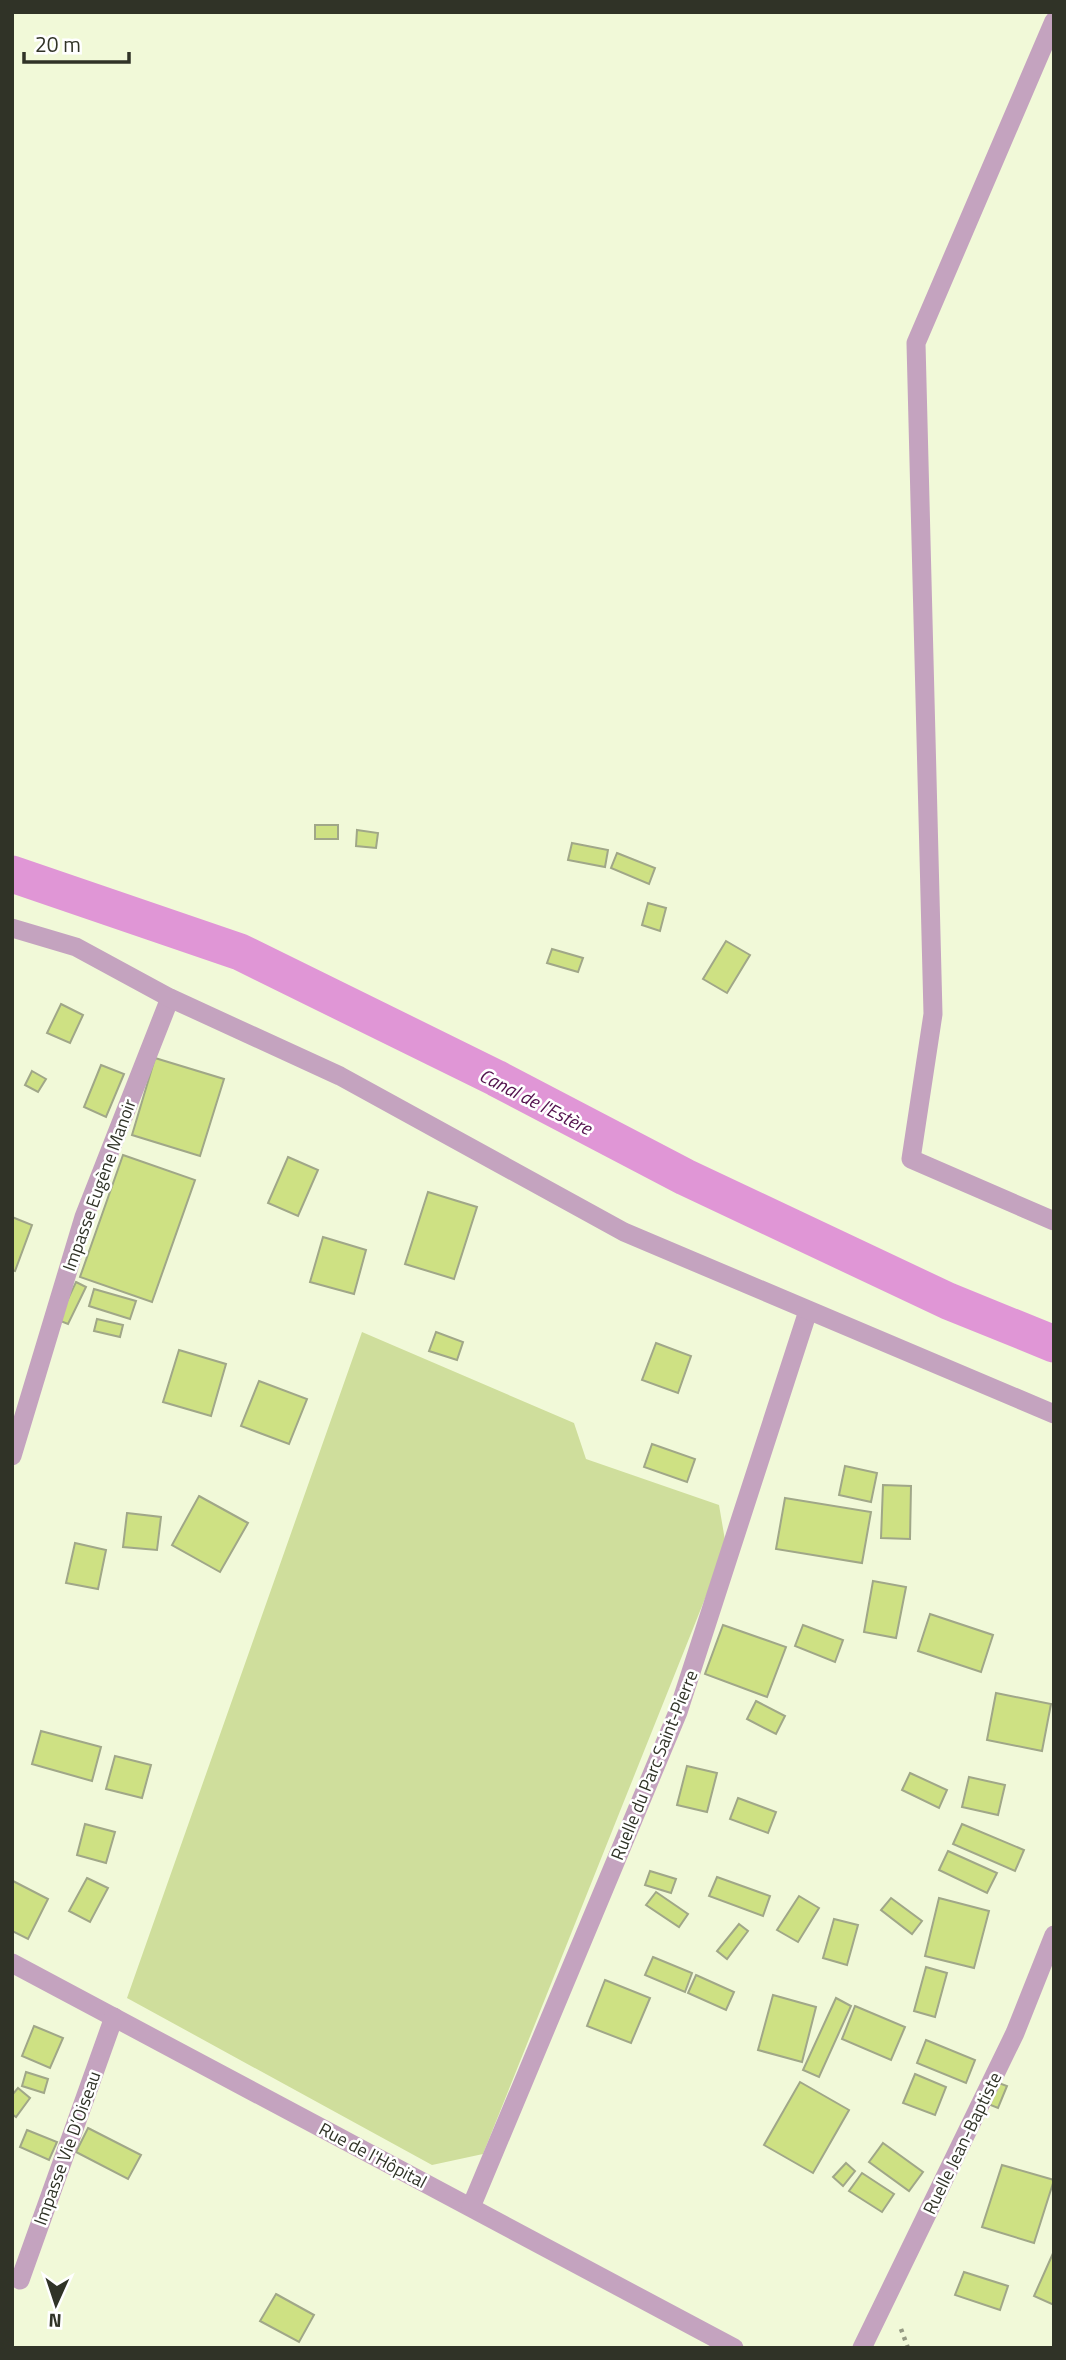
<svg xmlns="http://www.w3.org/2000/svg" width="1066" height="2360" font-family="'Titillium Web',sans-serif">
  <rect width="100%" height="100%" fill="#f1f9d8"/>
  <path fill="#cfde9c" d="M362,1332L574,1423L586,1459L719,1505L726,1546L483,2154L432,2165L127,1998Z"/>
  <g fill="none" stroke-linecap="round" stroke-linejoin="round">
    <path stroke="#e096d6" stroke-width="37" d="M12,874L240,952L496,1078L685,1177L948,1301L1054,1344"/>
  </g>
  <g fill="#cee183" stroke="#a0a788" stroke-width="2">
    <rect x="315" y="825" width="23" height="14"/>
    <path d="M357,830L378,833L376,848L356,846Z"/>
    <path d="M572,843L608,850L605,867L568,860Z"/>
    <path d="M617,853L655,868L649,884L611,868Z"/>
    <path d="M648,903L666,908L660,931L642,925Z"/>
    <path d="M726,941L750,955L727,993L703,979Z"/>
    <path d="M552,949L583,958L578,972L547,963Z"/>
    <path d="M61,1004L83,1015L70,1043L47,1033Z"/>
    <path d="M155,1058L224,1079L200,1156L132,1135Z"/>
    <path d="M101,1065L124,1074L106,1117L84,1107Z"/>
    <path d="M32,1071L46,1079L38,1092L25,1085Z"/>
    <path d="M123,1155L195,1180L152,1302L80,1277Z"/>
    <path d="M288,1157L318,1170L298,1216L268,1203Z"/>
    <path d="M428,1192L477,1207L454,1279L405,1264Z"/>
    <path d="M12,1217L32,1225L15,1271L12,1270Z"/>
    <path d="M323,1237L366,1250L354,1294L310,1282Z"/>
    <path d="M76,1282L86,1287L68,1324L58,1320Z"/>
    <path d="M94,1289L136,1301L130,1319L89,1306Z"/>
    <path d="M97,1319L123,1325L120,1337L94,1331Z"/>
    <path d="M436,1332L463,1342L457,1360L429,1351Z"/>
    <path d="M656,1343L691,1356L678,1393L642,1380Z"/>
    <path d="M179,1350L226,1364L211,1416L163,1402Z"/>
    <path d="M259,1381L307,1399L289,1444L241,1426Z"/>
    <path d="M652,1444L695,1459L687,1482L644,1467Z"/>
    <path d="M845,1466L877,1473L871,1502L839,1495Z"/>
    <path d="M883,1485L911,1486L910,1539L881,1538Z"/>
    <path d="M199,1496L248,1523L220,1572L172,1545Z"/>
    <path d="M785,1498L871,1512L862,1563L776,1549Z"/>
    <path d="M127,1513L161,1517L157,1550L123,1547Z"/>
    <path d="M75,1543L106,1550L98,1589L66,1583Z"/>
    <path d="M873,1581L906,1587L896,1638L864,1632Z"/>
    <path d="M930,1614L993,1635L981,1672L918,1651Z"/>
    <path d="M723,1625L786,1647L767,1697L705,1674Z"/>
    <path d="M803,1625L843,1640L835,1662L795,1646Z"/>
    <path d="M996,1693L1051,1704L1042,1751L987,1740Z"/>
    <path d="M756,1701L785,1716L776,1734L747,1719Z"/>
    <path d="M41,1731L101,1747L92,1781L32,1764Z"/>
    <path d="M115,1756L151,1765L142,1798L106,1789Z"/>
    <path d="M687,1766L717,1773L707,1812L677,1805Z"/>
    <path d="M910,1773L947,1790L939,1808L902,1790Z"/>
    <path d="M969,1777L1005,1785L998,1815L962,1807Z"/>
    <path d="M738,1798L776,1812L768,1833L730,1819Z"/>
    <path d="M85,1824L115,1832L106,1863L77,1855Z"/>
    <path d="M962,1824L1024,1850L1015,1871L953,1844Z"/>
    <path d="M948,1851L997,1873L987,1893L939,1870Z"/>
    <path d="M650,1871L676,1879L671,1893L645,1885Z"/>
    <path d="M717,1877L770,1896L763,1916L709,1896Z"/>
    <path d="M87,1878L108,1888L90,1922L69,1911Z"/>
    <path d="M13,1881L48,1899L28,1939L12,1931Z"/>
    <path d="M656,1892L688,1914L679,1927L646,1905Z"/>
    <path d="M799,1896L819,1908L798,1942L777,1930Z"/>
    <path d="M891,1898L922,1921L912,1934L881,1910Z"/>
    <path d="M939,1898L989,1911L974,1968L925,1956Z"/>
    <path d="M834,1919L858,1925L847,1965L823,1958Z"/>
    <path d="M739,1924L748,1931L727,1959L717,1951Z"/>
    <path d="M653,1957L692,1973L685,1992L645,1975Z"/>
    <path d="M926,1967L947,1973L935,2017L914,2011Z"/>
    <path d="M696,1975L734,1992L726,2010L688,1993Z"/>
    <path d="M605,1980L650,1998L631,2043L587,2026Z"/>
    <path d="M773,1995L816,2007L802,2062L758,2050Z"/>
    <path d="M836,1998L851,2006L819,2077L803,2070Z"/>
    <path d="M855,2006L905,2027L891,2060L842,2039Z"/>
    <path d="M34,2026L63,2038L50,2068L22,2056Z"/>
    <path d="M926,2040L975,2060L966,2083L917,2063Z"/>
    <path d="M26,2072L48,2079L44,2093L22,2086Z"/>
    <path d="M915,2074L946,2087L935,2115L903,2103Z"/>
    <path d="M800,2082L849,2110L813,2173L764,2145Z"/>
    <path d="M996,2082L1007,2086L998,2108L988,2104Z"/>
    <path d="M18,2088L30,2098L16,2117L12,2114V2095Z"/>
    <path d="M88,2128L141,2155L128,2179L76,2152Z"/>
    <path d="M27,2130L57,2142L49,2160L20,2147Z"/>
    <path d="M883,2143L923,2172L909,2191L869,2162Z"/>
    <path d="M846,2163L855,2171L843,2186L833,2177Z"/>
    <path d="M1002,2165L1054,2180L1034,2243L982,2227Z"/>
    <path d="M862,2173L894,2194L882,2212L849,2191Z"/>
    <path d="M1054,2251V2305L1034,2296Z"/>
    <path d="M964,2272L1008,2286L1000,2310L955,2295Z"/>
    <path d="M276,2294L314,2315L299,2342L260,2321Z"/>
  </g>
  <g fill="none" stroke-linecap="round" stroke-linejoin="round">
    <path stroke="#969b84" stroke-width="4.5" stroke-dasharray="3.5 5" stroke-linecap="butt" d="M901,2329L908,2348"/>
    <g stroke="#c4a3bf" stroke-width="19">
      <path d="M1054,21L916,343L933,1014L911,1159L1054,1221"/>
      <path d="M12,1456L84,1217L170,998"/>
      <path d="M12,1963L734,2348"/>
      <path d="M471,2207L678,1712L808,1311"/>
      <path d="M20,2280L114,2017"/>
      <path d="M862,2348L1015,2033L1054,1935"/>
    </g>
    <path stroke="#c4a3bf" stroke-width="19" d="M12,928L76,947L170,998L340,1076L624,1232L1054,1414"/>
  </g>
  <g text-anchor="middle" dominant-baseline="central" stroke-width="5" stroke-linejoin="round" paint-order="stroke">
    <g font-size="18" fill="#303327" stroke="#fff">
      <text transform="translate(99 1185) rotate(-70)">Impasse Eugène Manoir</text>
      <text transform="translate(654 1765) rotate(-68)">Ruelle du Parc Saint-Pierre</text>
      <text transform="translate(962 2143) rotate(-64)">Ruelle Jean-Baptiste</text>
      <text transform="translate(67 2148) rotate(-70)">Impasse Vie D’Oiseau</text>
      <text transform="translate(373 2155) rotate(28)">Rue de l'Hôpital</text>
    </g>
    <g font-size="19" font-style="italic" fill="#52114d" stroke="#fff">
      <text transform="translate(536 1101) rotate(27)">Canal de l'Estère</text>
    </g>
  </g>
  <rect width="1066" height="2360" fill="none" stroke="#303327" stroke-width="28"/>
  <g transform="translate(56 2304) rotate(183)" stroke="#ffffff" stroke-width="5" paint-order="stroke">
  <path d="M0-5L12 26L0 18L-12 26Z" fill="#303327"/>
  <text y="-10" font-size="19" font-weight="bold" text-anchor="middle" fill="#303327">N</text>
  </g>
  <path d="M24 52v10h105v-10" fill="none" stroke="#303327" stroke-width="3.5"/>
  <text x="35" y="52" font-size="21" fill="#303327" stroke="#ffffff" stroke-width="5" paint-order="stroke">20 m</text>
</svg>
